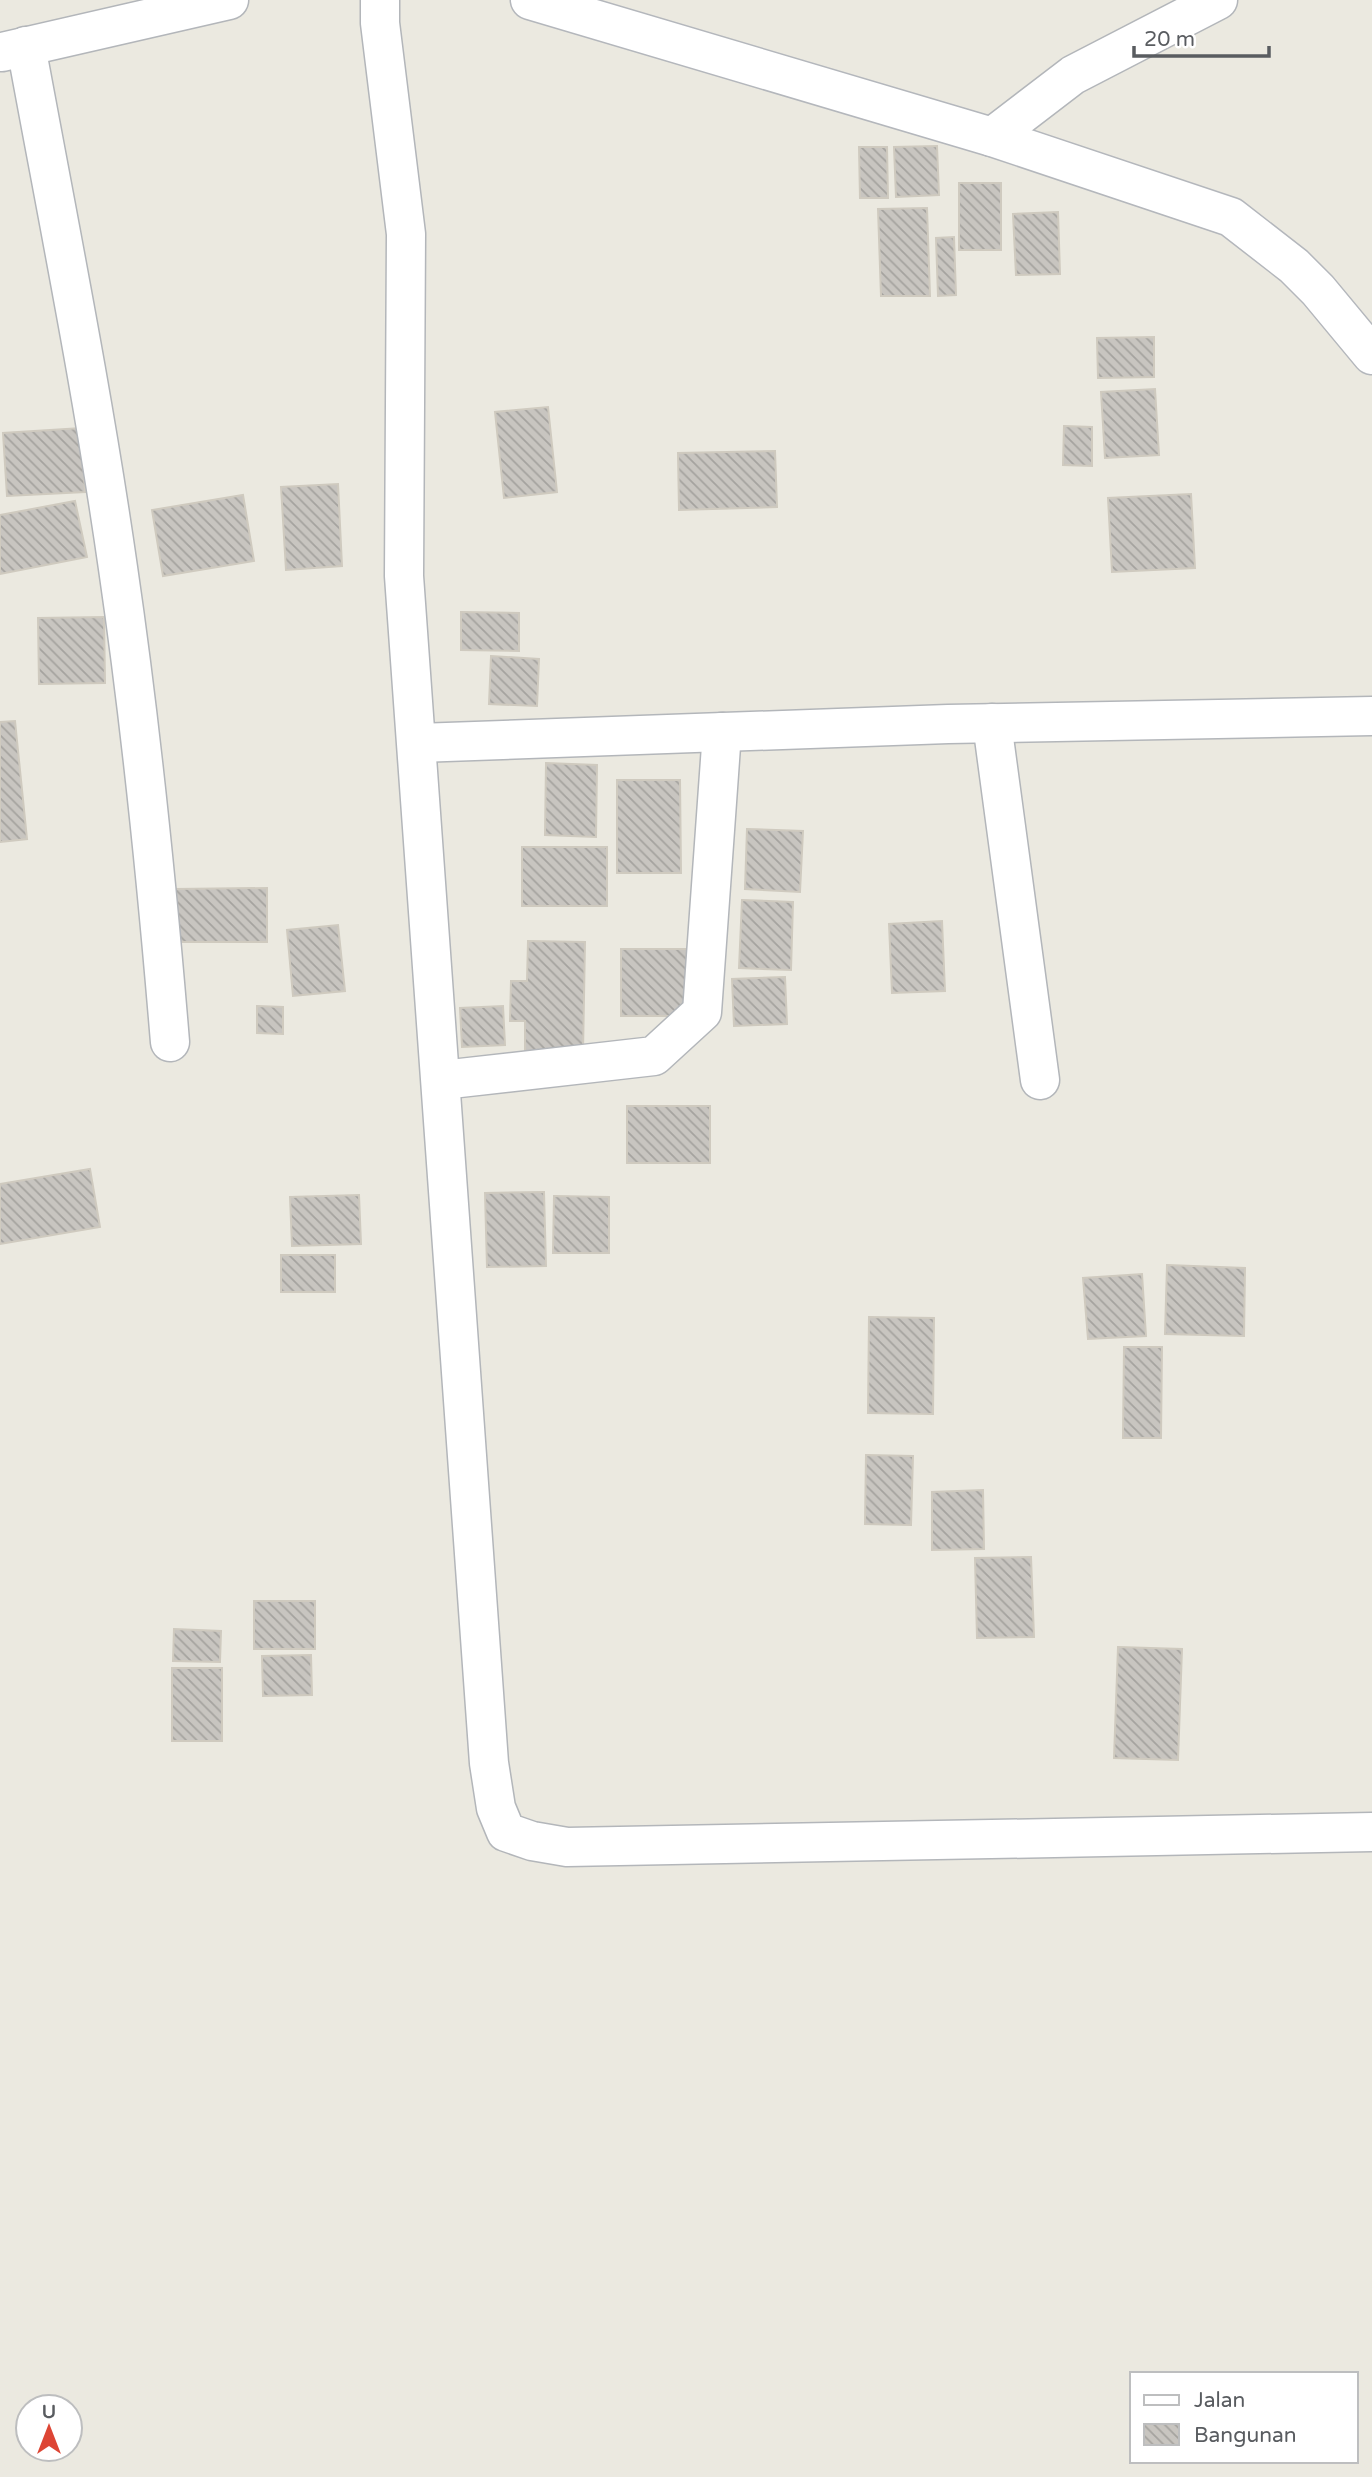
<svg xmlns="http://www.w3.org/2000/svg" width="1372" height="2477" font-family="'Varela Round',sans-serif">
  <defs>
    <pattern id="building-back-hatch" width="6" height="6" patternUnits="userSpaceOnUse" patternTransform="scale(1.75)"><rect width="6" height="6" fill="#c8c5c0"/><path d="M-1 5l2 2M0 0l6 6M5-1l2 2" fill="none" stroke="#a5a39f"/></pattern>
  </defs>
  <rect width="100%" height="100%" fill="#ebe9e0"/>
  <g fill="url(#building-back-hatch)" stroke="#cfcabf" stroke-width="2">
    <path d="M937,146L939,195L896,197L894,147Z"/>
    <path d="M859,147H887L888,198H860Z"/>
    <rect x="959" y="183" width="42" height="67"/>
    <path d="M927,208L930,296H881L878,209Z"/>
    <path d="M1058,212L1060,274L1016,275L1013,214Z"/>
    <path d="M954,237L956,295L938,296L936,238Z"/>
    <path d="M1154,337V377L1098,378L1097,338Z"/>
    <path d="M1155,389L1159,455L1105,458L1101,392Z"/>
    <path d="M548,407L557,492L504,498L495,412Z"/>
    <path d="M1064,426L1092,427V466L1063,465Z"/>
    <path d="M81,428L85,492L7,496L3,433Z"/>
    <path d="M775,451L777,507L679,510L678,453Z"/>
    <path d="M338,484L342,566L286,570L281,487Z"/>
    <path d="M1191,494L1195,568L1112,572L1108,498Z"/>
    <path d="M243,495L254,561L163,576L152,510Z"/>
    <path d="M75,501L87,557L0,574V515Z"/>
    <path d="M461,612L519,613V651L461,650Z"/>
    <path d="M104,617L105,683L39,684L38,618Z"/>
    <path d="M491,656L539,659L537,706L489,704Z"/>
    <path d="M15,721L27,839L0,842V722Z"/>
    <path d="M546,763L597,765L596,837L545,835Z"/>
    <path d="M617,780H680L681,873H617Z"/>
    <path d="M747,829L803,831L800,892L745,889Z"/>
    <rect x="522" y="847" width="85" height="59"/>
    <path d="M267,888V942H175V889Z"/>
    <path d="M742,900L793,902L791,970L739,968Z"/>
    <path d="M942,921L945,991L892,993L889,924Z"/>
    <path d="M338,925L345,991L293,996L287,930Z"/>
    <path d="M528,941L585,942L583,1052L525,1051V1021H510L511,981H527Z"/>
    <rect x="621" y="949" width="67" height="67"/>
    <path d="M785,977L787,1024L734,1026L732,979Z"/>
    <path d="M257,1006L283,1007V1034L257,1033Z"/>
    <path d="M503,1006L505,1045L462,1047L460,1008Z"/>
    <rect x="627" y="1106" width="83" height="57"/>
    <path d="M90,1169L100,1227L0,1244V1184Z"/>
    <path d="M544,1192L546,1266L487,1267L485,1193Z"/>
    <path d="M359,1195L361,1244L292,1246L290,1197Z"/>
    <path d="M554,1196L609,1197V1253H553Z"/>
    <rect x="281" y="1255" width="54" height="37"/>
    <path d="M1167,1265L1245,1268L1244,1336L1165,1334Z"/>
    <path d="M1142,1274L1146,1336L1088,1339L1083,1278Z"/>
    <path d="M869,1317L934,1318L933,1414L868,1413Z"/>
    <path d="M1124,1347H1162L1161,1438H1123Z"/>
    <path d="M866,1455L913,1456L911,1525L865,1524Z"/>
    <path d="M983,1490L984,1549L932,1550V1492Z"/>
    <path d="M1031,1557L1034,1637L977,1638L975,1558Z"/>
    <rect x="254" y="1601" width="61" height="48"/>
    <path d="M174,1629L221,1631L220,1662L173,1661Z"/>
    <path d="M1118,1647L1182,1649L1178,1760L1114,1758Z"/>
    <path d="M311,1655L312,1695L263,1696L262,1656Z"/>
    <rect x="172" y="1668" width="50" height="73"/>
  </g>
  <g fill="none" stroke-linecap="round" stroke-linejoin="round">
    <g stroke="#b3b6ba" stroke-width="41">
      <g id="street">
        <path d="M380,0V23L406,234L404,576L489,1763L496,1808L506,1832L532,1841L567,1847L1372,1832"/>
        <path d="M26,46C58,220 93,393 118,568C141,725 157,884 170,1042"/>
        <path d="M2,52L229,0"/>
        <path d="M992,137L1073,75L1218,0"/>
        <path d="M992,723L1040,1080"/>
        <path d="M418,743L948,724L1372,716"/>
        <path d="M442,1080L654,1056L702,1012L722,732"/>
      </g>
    </g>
    <g stroke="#b4b7bc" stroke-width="41">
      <path id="secondary" d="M530,0L992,137L1231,217L1294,266L1318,290L1372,355"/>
    </g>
    <use href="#street" stroke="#fff" stroke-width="38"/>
    <use href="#secondary" stroke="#fff" stroke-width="38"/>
  </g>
  <rect x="1130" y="2372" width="228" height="91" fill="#ffffff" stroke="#bdbebf" stroke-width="2"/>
  <rect x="1144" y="2395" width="35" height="10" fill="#ffffff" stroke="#bdbebf" stroke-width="2"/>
  <text x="1194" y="2407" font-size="21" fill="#595c60">Jalan</text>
  <rect x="1144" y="2424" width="35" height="21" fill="url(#building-back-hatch)" stroke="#bdbebf" stroke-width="2"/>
  <text x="1194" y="2442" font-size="21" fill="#595c60">Bangunan</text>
  <g transform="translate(49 2428)"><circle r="33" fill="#ffffff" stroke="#bdbebf" stroke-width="2"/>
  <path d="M0-5L12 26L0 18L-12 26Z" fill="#dd4534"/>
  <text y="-10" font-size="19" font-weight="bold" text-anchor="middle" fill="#595c60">U</text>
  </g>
  <path d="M1134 46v10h135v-10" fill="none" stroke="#595c60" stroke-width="3.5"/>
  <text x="1144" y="46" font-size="21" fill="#595c60" stroke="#ffffff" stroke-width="5" paint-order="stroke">20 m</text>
</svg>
